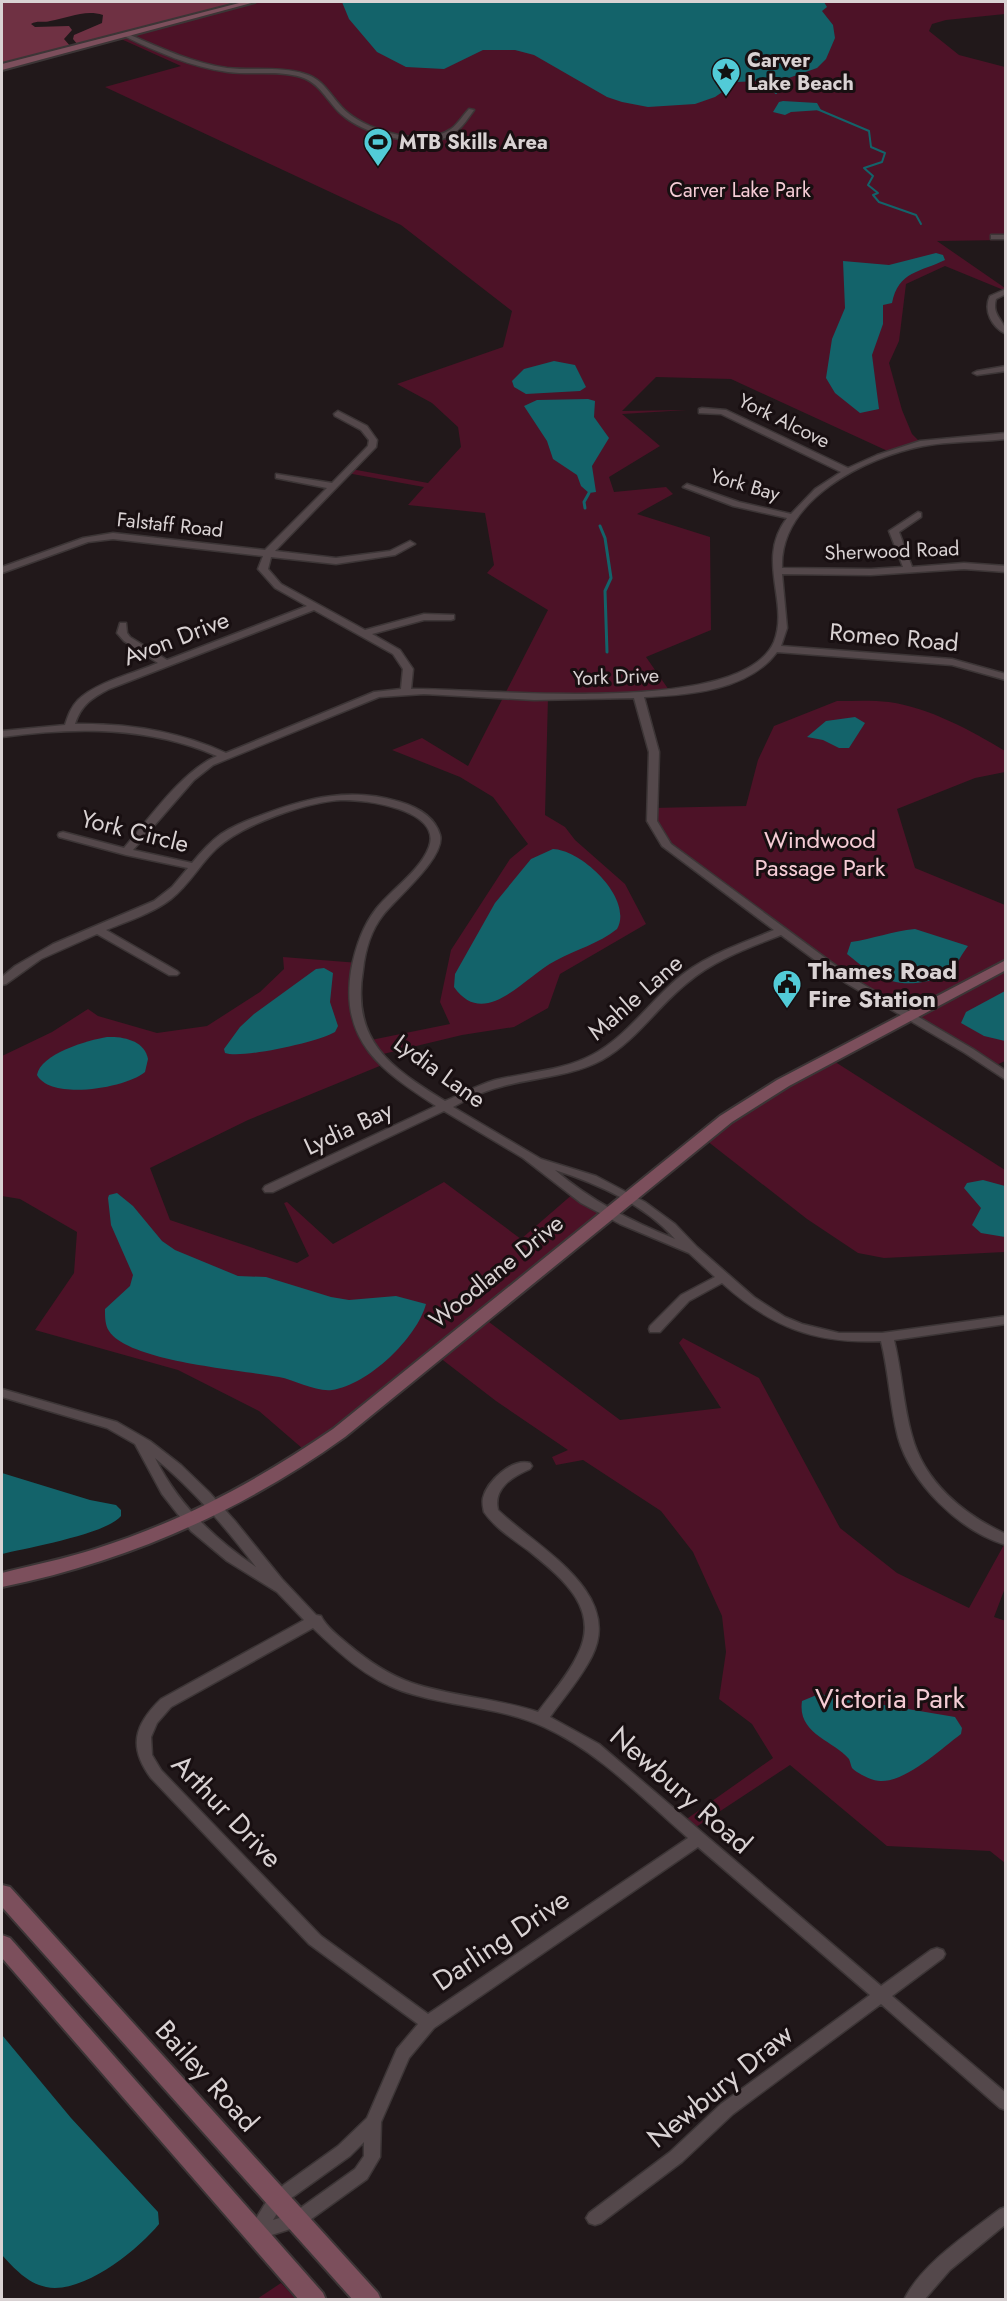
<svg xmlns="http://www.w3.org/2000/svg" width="1007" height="2301" font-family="Jost,sans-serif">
  <rect width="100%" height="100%" fill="#21181a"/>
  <g fill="#4d1227">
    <path d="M258,2H1005V14L946,20L932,24L929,31L959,55L1005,67V240L937,241L1005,288L1006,291L945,266L906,284L899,341L889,363L902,410L912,434L922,444L892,453L731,379L656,377L622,411L687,410L622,414L660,446L609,477L614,492L666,487L673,494L637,514L710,537L711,630L646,657L671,693L548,697L545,815L565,827L575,840L625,884L646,924L560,974L548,1008L514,1027L462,1035L379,1055L387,1063L248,1120L150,1168L170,1220L297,1263L309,1256L284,1203L287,1202L333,1244L444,1182L521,1239L574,1193L609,1213L481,1316L620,1420L721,1408L679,1343L683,1338L759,1378L840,1528L897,1573L969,1608L1005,1543V1588L994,1617L1006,1621L1005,1863L990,1851L887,1846L790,1765L690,1831L681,1823L773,1758L752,1724L719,1699L726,1652L722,1616L693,1552L661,1511L583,1460L556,1465L552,1457L568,1450L496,1401L435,1354L310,1455L259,1411L178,1370L35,1330L74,1273L77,1232L20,1199L2,1196V1056L52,1032L88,1009L98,1016L157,1033L207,1026L260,992L284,969L283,957L359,963L354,1001L366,1041L450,1024L440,1002L451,950L510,859L528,844L493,797L460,777L392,750L422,738L468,766L548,610L487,573L494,565L485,513L408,505L424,487L347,473L351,469L428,483L461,447L458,427L432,403L397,384L503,347L512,311L401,225L105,87L181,66L121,39Z"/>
    <path d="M837,701C854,701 872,700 889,702C930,708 970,730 1005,751V772L975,778L897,809L915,868L1005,905V1061L992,1067L846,979L670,848L651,808L746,806L758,760L774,726Z"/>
    <path d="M829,1058L1005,1170V1252L884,1258L858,1253L807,1219L702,1137Z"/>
    <path d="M281,2283L296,2299H257Z"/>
  </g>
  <path fill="#6f3143" d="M2,2H244L78,45L73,39L74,35L102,23L103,15C85,9 68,18 50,21C42,23 37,20 31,24L35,27L69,26L72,30L64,39L71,47L2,65Z"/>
  <g fill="#13636a">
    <path d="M342,2H824L827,7L822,11L833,25L835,38L826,59L817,68L783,80L737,82L715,97L695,104L648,107L622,102L607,97L534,55L515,50H483L444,69L406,67L377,52L349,19Z"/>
    <path d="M783,101L817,103L821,110L791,112L785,115L773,112L779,102Z"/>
    <path d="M936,253L943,255L945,260C921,272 898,271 892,303L883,305V324L872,355L879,409L860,413L835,393L826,378L832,339L845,308L843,261L889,265Z"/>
    <path d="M554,361L575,365L586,387L580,391L526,394L514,387L512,381L524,369Z"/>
    <path d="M588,399L595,401L594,417L609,438L592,466L596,492L589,493L581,486L577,475L553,459L547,441L524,406L537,400Z"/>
    <path d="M855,717L865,723L849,748H839L823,740L807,737L826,721Z"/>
    <path d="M553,849C582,850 634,899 617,929C598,944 577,949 555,961C525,976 485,1031 454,987L455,974L495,903L531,859Z"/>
    <path d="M915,929L968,946C963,952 955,968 949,973C944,978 935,980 928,981C893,989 872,975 847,954L851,942C873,939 892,931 915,929Z"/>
    <path d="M324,968L333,973L330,1002L338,1026L335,1032C318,1042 242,1059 225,1053L224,1049L240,1027L254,1014L316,969Z"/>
    <path d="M1005,991V1041L984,1036L961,1023L966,1012Z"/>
    <path d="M107,1037C124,1036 145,1041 148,1059L145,1072C126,1088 51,1101 37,1075C40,1054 88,1040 107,1037Z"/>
    <path d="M983,1180L1005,1186V1237L981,1233L972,1225L981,1208L964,1188L967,1183Z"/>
    <path d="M117,1193L133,1206L162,1241L175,1250L238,1276L266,1277L331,1297L349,1300L396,1296L426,1304C417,1338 368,1385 332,1390C316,1392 295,1380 279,1377C243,1370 129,1362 109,1331C105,1325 105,1317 105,1309L130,1286L133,1275L111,1225L108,1198L109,1195Z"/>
    <path d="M2,1473L90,1500L116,1505L121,1510V1516C107,1534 26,1548 2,1554Z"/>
    <path d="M819,1694L955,1717L962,1728L961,1734C941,1749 907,1781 882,1781C874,1782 858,1774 852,1768C851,1766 850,1761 849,1759C833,1740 797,1734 802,1701Z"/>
    <path d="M2,2035L71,2118L158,2212L159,2224C138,2250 82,2295 46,2287C27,2283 14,2268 2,2255Z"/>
  </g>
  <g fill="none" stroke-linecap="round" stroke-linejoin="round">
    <g stroke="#13636a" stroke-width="2">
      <path d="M766,83L776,93"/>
      <path d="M817,109L869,131L871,147L885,153L882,162L864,168L873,176L868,185L878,193L873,195L879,202L916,215L921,224"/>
    </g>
    <g stroke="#13636a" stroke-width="3">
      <path d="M585,508L584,502L589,493"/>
      <path d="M600,526L605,538L611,578L605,591L607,652"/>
    </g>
    <g stroke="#3c3536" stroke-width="3">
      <g id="street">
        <path d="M124,34H128C160,48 193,63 227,68C253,71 280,66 305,74C326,80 332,100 348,113C371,132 425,147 451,129C458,124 463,115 469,109L474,110C466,121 459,133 445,138C416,148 363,134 341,114C327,101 320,83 301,77C278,70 252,75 228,72C191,67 157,52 124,36Z"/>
        <rect x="991" y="235" width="15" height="4"/>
        <path d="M1006,289V294L996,299C991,317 1006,320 1006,334C992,327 983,311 990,296Z"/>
        <path d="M1006,366V371L977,375L973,373L977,371Z"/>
        <path d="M702,408L726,410L848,468L877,455L920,441L1006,433V439C978,442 950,441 923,446C866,457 779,500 782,568L871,569L903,567L889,531L918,512L921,513V517L899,532L912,567L964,563L1006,566V572L964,569L871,575L782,574L787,628L781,646L952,659L1006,674V680L952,665L777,652C748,691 688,695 644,697L659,752L657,821L671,844L854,979L973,1049L1006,1071V1080L965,1053L846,983L781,935C748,948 714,960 687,983C657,1007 636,1041 602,1060C570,1077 534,1077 500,1087C483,1091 468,1099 453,1107L541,1159L596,1176L645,1202L675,1224L697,1247L754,1297L785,1317L802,1324L839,1333H882L1006,1316V1324L894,1340C902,1372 903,1405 912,1436C924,1482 964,1515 1006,1534V1545C959,1531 911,1483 898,1437C890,1406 889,1373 881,1341C815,1344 771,1327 722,1283L689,1301L660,1332H650L649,1329L650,1326L681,1295L715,1277L689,1253L620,1224L581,1203L523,1158L444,1111L273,1192H265L263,1189L265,1186L436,1106C382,1071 340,1042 351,971C355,949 362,927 376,909C392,889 420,871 429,847C443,809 363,799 341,800C306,802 241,825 216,849C199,865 190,884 171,899C153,913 128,921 106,930L177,971L179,973L177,975H169L97,934L41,959L6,984L2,985V977L15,966L53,944L154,901L172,887L188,868L126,855L59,837L58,835L59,833L63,832L124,848C149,819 182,771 217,756C148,726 75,727 2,737V731L65,725C68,716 71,707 78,700C96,682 135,673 158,663L124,641L117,633L120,623H126L127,633L130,637L167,660L307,606L275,588L258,569L263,556L113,539L88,542L2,573V567L83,538L113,533L265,550L327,488L276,478V474L332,483L368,446L369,440L361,430L335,416L334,414L338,411L367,426L377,440L376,447L275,551L336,558L390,551L410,541L415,544L395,555L336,564L271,557L268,569L281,584L365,630L424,614L454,615V619L451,620H424L372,634L400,650L413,669L411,689C482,688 741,718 774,642C790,602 755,560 787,518L733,506L683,487L687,484L739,502L791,514L815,489L841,472L721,414L699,413V409ZM314,610L393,654L403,669L401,689L374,692L226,753C178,731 127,723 75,724C81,705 92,698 109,689ZM424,694L534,700L634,698L649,752L647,821L662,846L774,930C741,944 705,955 677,979C648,1004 626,1037 592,1055C562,1071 528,1072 495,1080C478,1085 462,1094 445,1101C390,1067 351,1041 363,970C365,951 371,930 383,915C396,898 446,857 440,835C435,817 417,807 400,802C352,787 308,797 262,815C248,820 233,826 221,834C210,842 201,852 192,863L133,850L194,780L213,765L379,697ZM555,1170C598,1184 644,1204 675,1239C631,1221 591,1201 555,1170Z"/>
        <path d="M2,1389L117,1422L150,1441L181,1465L209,1492L235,1521L282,1579L316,1615L321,1616C326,1627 340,1637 349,1645C368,1661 389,1675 412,1683C453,1697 497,1698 538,1712C551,1694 567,1677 577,1656C602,1609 562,1578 529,1551C514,1540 495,1528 484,1512C483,1507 482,1503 483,1498C487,1481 512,1458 530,1463L532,1466L530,1469C512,1477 493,1488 498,1510C536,1547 624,1592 592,1656C581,1678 564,1697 550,1717L599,1744L881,1986L931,1950L937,1948L943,1950L945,1954L943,1958L892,1996L1006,2093V2110L1000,2108L881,2004L733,2114L682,2162L601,2223L595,2225L589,2223L586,2218L589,2213L670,2152L721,2104L870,1995L698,1847L434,2028L409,2058L381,2122L380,2157L367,2179L303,2225L256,2240L250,2238L247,2233L271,2194L338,2146L367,2118L397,2049L418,2024L309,1944L151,1778C128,1747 134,1725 161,1699L304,1620L277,1592L227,1561L191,1531L162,1494L135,1444L107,1428L2,1397ZM155,1458C194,1490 225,1527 256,1567C213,1538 178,1504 155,1458ZM313,1628C339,1653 367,1679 402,1691C448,1707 498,1706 544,1727C599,1752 643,1799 688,1838L428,2014L321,1936L161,1770L152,1755L151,1737L157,1723L171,1707ZM364,2142V2156L355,2169L292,2214L273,2220L283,2204L350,2156Z"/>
        <path d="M1006,2207V2224L950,2270L924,2300H904C921,2264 969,2233 1000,2209Z"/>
      </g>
    </g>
    <g stroke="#3c3536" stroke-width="4">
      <g id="secondary">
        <path d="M243,2H255L2,70V64Z"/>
        <path d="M1006,960V970L789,1086L732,1122L345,1437C242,1511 126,1562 2,1587V1573C33,1565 64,1559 95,1549C181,1522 259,1480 333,1429L720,1116L777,1080Z"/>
        <path d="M2,1885L10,1887L378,2293L381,2300H353L2,1907Z"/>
        <path d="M2,1935L10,1938L323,2293L326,2300H299L2,1958Z"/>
      </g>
    </g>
    <use href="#street" fill="#54484b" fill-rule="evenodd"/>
    <use href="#secondary" fill="#7c4f5c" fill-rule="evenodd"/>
  </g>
  <defs>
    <g id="sight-pin" transform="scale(1.5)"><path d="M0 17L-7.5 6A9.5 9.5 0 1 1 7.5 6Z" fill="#52cbd7" stroke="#180f11"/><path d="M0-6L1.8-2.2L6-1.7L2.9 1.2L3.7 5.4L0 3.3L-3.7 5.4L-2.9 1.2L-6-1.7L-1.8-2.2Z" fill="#111"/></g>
    <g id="stadium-pin" transform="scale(1.5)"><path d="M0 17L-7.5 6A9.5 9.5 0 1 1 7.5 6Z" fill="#52cbd7" stroke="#180f11"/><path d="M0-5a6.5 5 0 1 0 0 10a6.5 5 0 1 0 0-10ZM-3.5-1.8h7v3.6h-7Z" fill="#111"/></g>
    <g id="civic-pin" transform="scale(1.5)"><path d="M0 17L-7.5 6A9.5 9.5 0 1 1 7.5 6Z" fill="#52cbd7" stroke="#180f11"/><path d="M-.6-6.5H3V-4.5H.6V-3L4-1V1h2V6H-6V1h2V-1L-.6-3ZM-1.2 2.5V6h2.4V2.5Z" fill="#111"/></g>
  </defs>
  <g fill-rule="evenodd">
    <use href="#sight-pin" x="726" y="72"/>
    <use href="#stadium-pin" x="378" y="142"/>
    <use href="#civic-pin" x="787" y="984"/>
  </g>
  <g text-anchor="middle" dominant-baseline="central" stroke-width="6" stroke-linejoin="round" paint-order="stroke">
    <g font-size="20" font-weight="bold" fill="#d9d2d3" stroke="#180f11" text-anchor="start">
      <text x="747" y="60">Carver<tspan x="747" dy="23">Lake Beach</tspan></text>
      <text x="399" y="142">MTB Skills Area</text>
    </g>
    <g font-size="20" fill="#f5ccd5" stroke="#180f11">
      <text x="740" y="190">Carver Lake Park</text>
    </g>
    <g font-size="20" fill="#d9d2d3" stroke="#180f11">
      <text transform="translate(784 421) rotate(26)">York Alcove</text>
      <text transform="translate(745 485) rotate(16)">York Bay</text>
      <text transform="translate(170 525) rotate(6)">Falstaff Road</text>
      <text transform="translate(892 551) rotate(-2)">Sherwood Road</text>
      <text transform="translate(616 677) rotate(-2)">York Drive</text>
    </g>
    <g font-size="24" fill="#d9d2d3" stroke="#180f11">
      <text transform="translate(894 637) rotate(5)">Romeo Road</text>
      <text transform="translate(176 638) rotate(-21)">Avon Drive</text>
      <text transform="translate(135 831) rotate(14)">York Circle</text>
      <text transform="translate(635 997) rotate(-41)">Mahle Lane</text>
      <text transform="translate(440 1071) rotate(36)">Lydia Lane</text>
      <text transform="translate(348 1128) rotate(-25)">Lydia Bay</text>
      <text transform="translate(496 1271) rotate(-39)">Woodlane Drive</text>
    </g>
    <g font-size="24" fill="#f5ccd5" stroke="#180f11">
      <text x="820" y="839">Windwood<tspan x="820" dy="28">Passage Park</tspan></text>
    </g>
    <g font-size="24" font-weight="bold" fill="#d9d2d3" stroke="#180f11" text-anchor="start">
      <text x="808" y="970">Thames Road<tspan x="808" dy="28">Fire Station</tspan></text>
    </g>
    <g font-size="28" fill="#f5ccd5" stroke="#180f11">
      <text x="890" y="1698">Victoria Park</text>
    </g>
    <g font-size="28" fill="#d9d2d3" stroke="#180f11">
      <text transform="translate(681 1790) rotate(41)">Newbury Road</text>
      <text transform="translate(227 1811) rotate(46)">Arthur Drive</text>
      <text transform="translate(501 1940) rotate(-34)">Darling Drive</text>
      <text transform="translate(207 2076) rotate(48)">Bailey Road</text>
      <text transform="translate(720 2086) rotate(-39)">Newbury Draw</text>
    </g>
  </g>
  <rect width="1007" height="2301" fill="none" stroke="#d9d2d3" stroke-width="6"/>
</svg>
